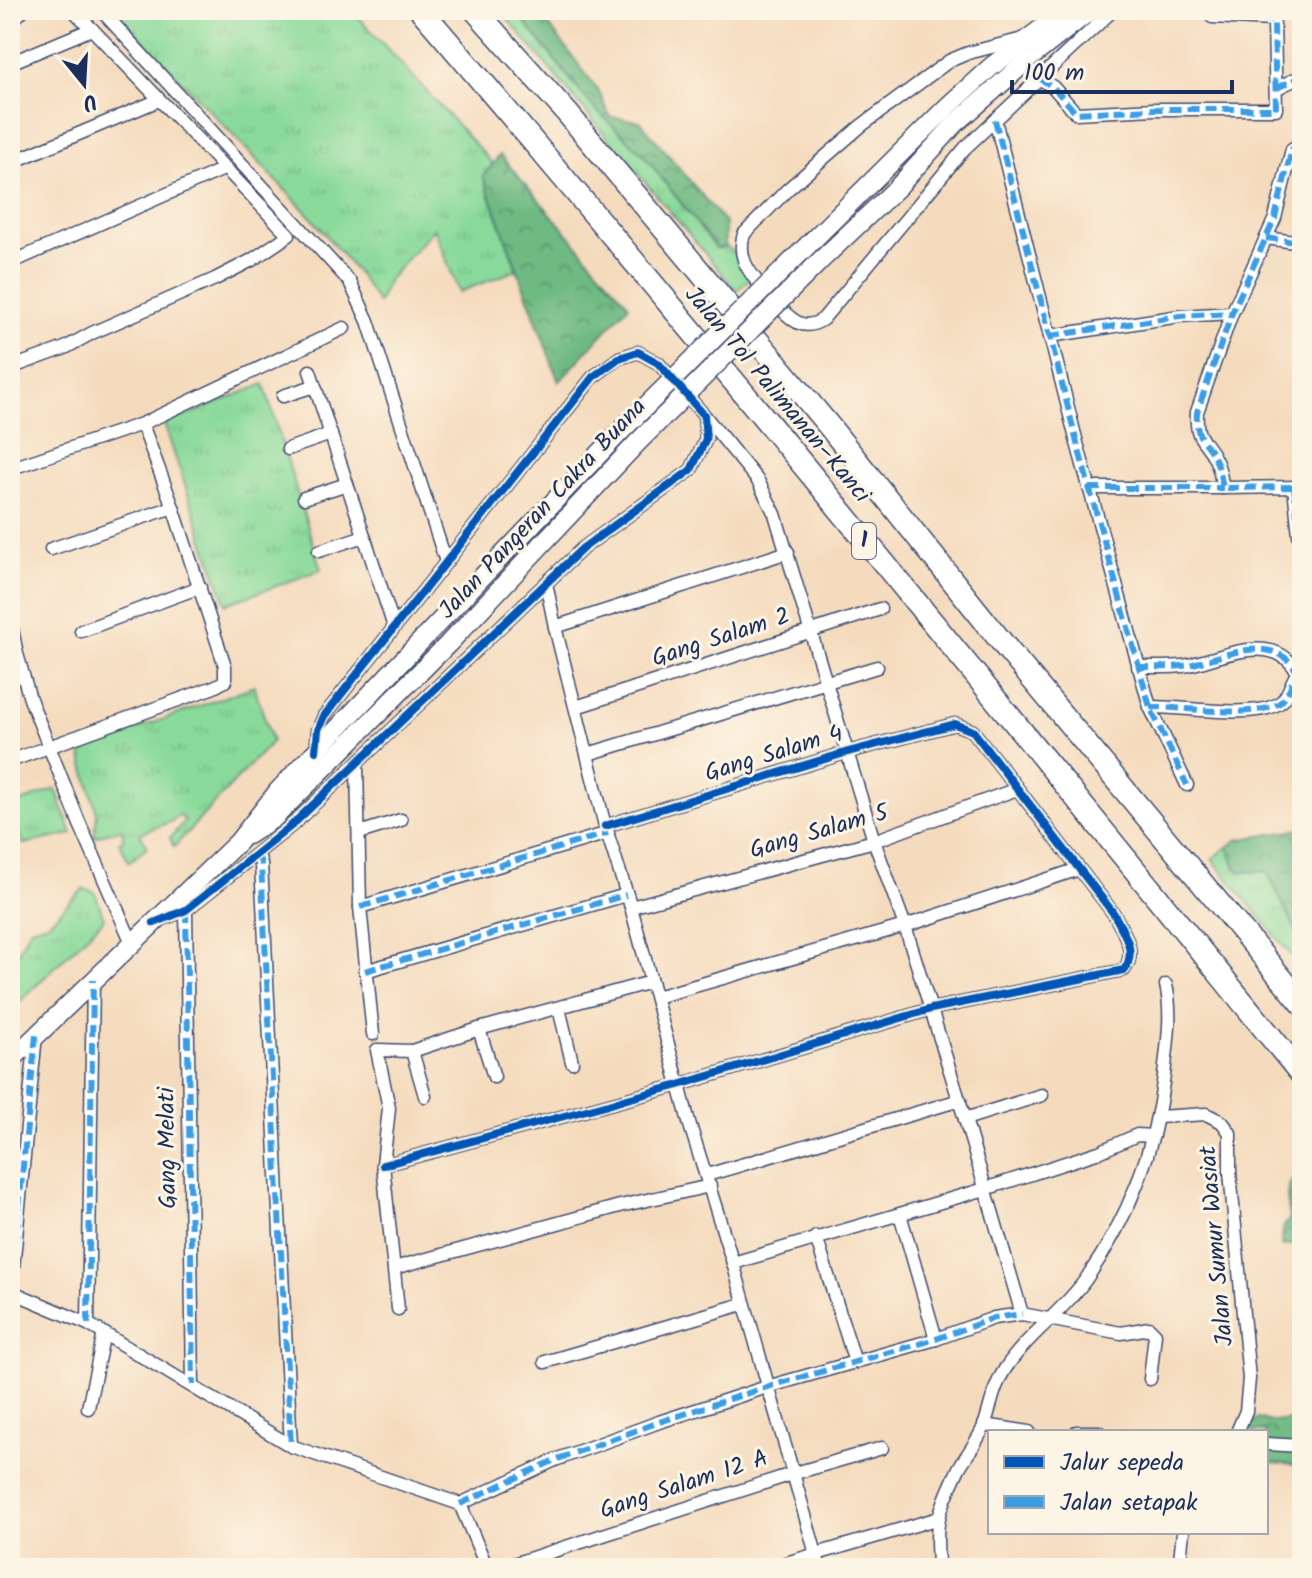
<svg xmlns="http://www.w3.org/2000/svg" width="1312" height="1578" font-family="Kalam,sans-serif">
  <defs>
    <pattern id="grass-tufts" width="24" height="20" patternUnits="userSpaceOnUse" patternTransform="scale(2)"><rect width="24" height="20" fill="#89da9a"/><path d="M3 7l-1-3M5 7V3M7 7l1-3M15 17l-1-3M17 17v-4M19 17l1-3" fill="none" stroke="#76bb87"/></pattern>
    <pattern id="forest-crowns" width="20" height="18" patternUnits="userSpaceOnUse" patternTransform="scale(2)"><rect width="20" height="18" fill="#6eba82"/><path d="M2 6a3 3 0 1 1 6 0M12 15a3 3 0 1 1 6 0" fill="none" stroke="#5a986e"/></pattern>
  </defs>
  <rect width="100%" height="100%" fill="#fcf5e5"/>
  <filter id="ink" filterUnits="userSpaceOnUse"><feTurbulence type="fractalNoise" baseFrequency=".0125" numOctaves="2"/><feDisplacementMap in="SourceGraphic" scale="16" xChannelSelector="R" yChannelSelector="G"/><feConvolveMatrix kernelMatrix="1 2 1 2 8 2 1 2 1" color-interpolation-filters="sRGB"/></filter>
  <filter id="wash" filterUnits="userSpaceOnUse"><feTurbulence type="fractalNoise" baseFrequency=".006" numOctaves="4" result="noise"/><feDisplacementMap in="SourceGraphic" scale="32" xChannelSelector="R" yChannelSelector="G"/><feGaussianBlur stdDeviation="1.8" result="paint"/><feColorMatrix in="noise" values="0 0 0 0 0 0 0 0 0 0 0 0 0 0 0 0 0 1.4 0 .05"/><feComposite in="paint" operator="in"/></filter>
  <g filter="url(#wash)">
    <rect width="100%" height="100%" fill="#f5dbbe"/>
    <g fill="url(#grass-tufts)" stroke="#52847c" stroke-width="2">
      <path d="M114,10H352L493,164L483,177L517,270L459,292L434,228L389,279L378,303L359,275L311,217Z"/>
      <path d="M500,10H515L592,106L643,154L716,248H722L724,244L736,255L750,278L737,291Z"/>
      <path d="M264,384L321,570L226,604L164,424Z"/>
      <path d="M254,686L272,741L174,847L170,838L185,821L180,815L172,821L140,833L147,847L129,862L119,842L124,839L121,829L94,837L97,814L80,750Z"/>
      <path d="M56,789L72,834L23,844L10,806Z"/>
      <path d="M1228,847L1237,870L1242,872L1267,871L1302,943V968L1212,859Z"/>
      <path d="M83,889L95,892L104,919L10,1011V968L30,928L48,923Z"/>
    </g>
    <g fill="url(#forest-crowns)" stroke="#447470" stroke-width="2">
      <path d="M515,10H537L598,90L610,117L640,121L725,223V240L723,248H716L643,154L592,106Z"/>
      <path d="M500,155L629,305L559,382L483,176Z"/>
      <path d="M1302,829V943L1267,871L1242,872L1237,870L1228,847L1237,840Z"/>
      <path d="M1302,1172V1243L1282,1246L1283,1228L1290,1218C1287,1196 1282,1186 1302,1172Z"/>
      <path d="M1258,1419L1272,1422L1302,1419V1466L1266,1462V1432H1243L1246,1426Z"/>
    </g>
  </g>
  <g filter="url(#ink)">
    <g fill="none" stroke-linecap="round" stroke-linejoin="round">
      <g stroke="#3c496c" stroke-width="15">
        <g id="minor">
          <path d="M101,10L350,282L368,321L446,562"/>
          <path d="M10,23L23,10"/>
          <path d="M1023,39L968,53L949,61L861,126L788,189L744,234C741,243 741,251 744,260C748,274 786,318 799,323C808,327 816,324 823,319L965,148L1113,10"/>
          <path d="M10,63L92,29L73,10"/>
          <path d="M1039,78L1053,87L1076,113L1154,109H1276L1274,24L1272,20L1212,17"/>
          <path d="M1277,88L1302,76"/>
          <path d="M995,120L1077,443L1150,707L1187,785"/>
          <path d="M1302,143L1292,149L1275,218L1232,313L1197,412C1195,443 1206,438 1216,461C1220,469 1221,479 1223,488L1302,487"/>
          <path d="M10,163L159,100"/>
          <path d="M1266,238L1302,243"/>
          <path d="M10,263L224,169"/>
          <path d="M1050,336L1180,316L1232,313"/>
          <path d="M10,368L65,348L92,333L215,279L252,260L289,235L92,29"/>
          <path d="M310,371L394,627"/>
          <path d="M283,396L314,386"/>
          <path d="M704,415L758,481L775,514L874,841L905,926L965,1119L1022,1314L1121,1333L1149,1328L1155,1334L1150,1379"/>
          <path d="M288,449L331,434"/>
          <path d="M21,465L142,424L344,328"/>
          <path d="M1294,487L1299,535"/>
          <path d="M1089,488H1223"/>
          <path d="M304,498L347,484"/>
          <path d="M51,549L173,507"/>
          <path d="M319,551L364,536"/>
          <path d="M546,583L555,627L605,826L631,907L689,1122L733,1263L820,1568"/>
          <path d="M10,619L17,654L30,699L79,822L132,943"/>
          <path d="M555,627L788,552"/>
          <path d="M81,631L200,587"/>
          <path d="M1138,667C1155,667 1172,668 1189,665C1223,657 1275,631 1297,672"/>
          <path d="M576,707L880,609"/>
          <path d="M1150,707C1180,706 1260,721 1282,701C1291,692 1291,677 1302,669"/>
          <path d="M588,754L877,667"/>
          <path d="M10,761L214,687L225,681V666L173,507L142,424"/>
          <path d="M357,764L360,907L373,1034"/>
          <path d="M359,833L401,820"/>
          <path d="M258,854L261,864L291,1446"/>
          <path d="M360,907L608,833"/>
          <path d="M631,907L874,841L1017,789"/>
          <path d="M186,910L193,1385"/>
          <path d="M158,921L186,910L291,826L583,548L691,470L706,439L704,415L658,363L638,352L619,358L593,377L324,716L318,730L316,751"/>
          <path d="M365,971L626,895"/>
          <path d="M656,997L905,926L1079,869"/>
          <path d="M559,1008L572,1062"/>
          <path d="M479,1029L494,1077"/>
          <path d="M412,1051L425,1096"/>
          <path d="M1159,1117L1206,1114L1222,1122L1230,1133V1172L1249,1379L1246,1411L1237,1432"/>
          <path d="M965,1119L1042,1095"/>
          <path d="M383,1165L679,1085L931,1009L1124,970C1138,951 1123,932 1114,914L973,731L955,724L848,752L605,826"/>
          <path d="M707,1175L960,1100"/>
          <path d="M900,1214L936,1339"/>
          <path d="M816,1237L855,1362"/>
          <path d="M733,1263L985,1189L1099,1152L1137,1135L1153,1136"/>
          <path d="M394,1268L620,1206L710,1186"/>
          <path d="M10,1291L88,1324L291,1446L460,1504L555,1460L659,1422L767,1387L936,1339L994,1318L1022,1314"/>
          <path d="M10,1298L36,1035"/>
          <path d="M398,1309L383,1165L389,1108L377,1050L412,1051L479,1029L651,982"/>
          <path d="M88,1324L93,980"/>
          <path d="M545,1362L743,1304"/>
          <path d="M88,1408L104,1333"/>
          <path d="M984,1425L1029,1432"/>
          <path d="M1076,1432H1099"/>
          <path d="M1266,1444L1302,1446"/>
          <path d="M460,1504L487,1568"/>
          <path d="M501,1568L792,1474L882,1448"/>
          <path d="M769,1568L939,1518"/>
          <path d="M938,1568C938,1552 935,1535 939,1519C942,1503 952,1483 959,1468C967,1454 978,1441 984,1426C991,1407 993,1387 1005,1369C1027,1335 1063,1312 1086,1279C1129,1218 1155,1149 1164,1076C1167,1045 1173,1016 1166,985"/>
          <path d="M1179,1568L1183,1532"/>
        </g>
      </g>
      <g stroke="#3c496c" stroke-width="21">
        <g id="primary">
          <path d="M808,245L947,107L992,66L1066,10"/>
          <path d="M821,260L898,187L955,124L1030,58L1091,10"/>
          <path d="M248,835L274,818L448,644L637,443"/>
          <path d="M10,1061L238,842L278,791L622,430"/>
        </g>
      </g>
      <g stroke="#3c496c" stroke-width="25">
        <g id="motorway">
          <path d="M421,10C721,360 1011,718 1302,1075"/>
          <path d="M475,10L568,114L829,426L1008,650L1302,1003"/>
        </g>
      </g>
      <use href="#minor" stroke="#fff" stroke-width="12"/>
      <use href="#primary" stroke="#fff" stroke-width="18"/>
      <use href="#motorway" stroke="#fff" stroke-width="22"/>
      <g stroke="#3c496c" stroke-width="21" stroke-linecap="butt">
        <g id="primary-bridge">
          <path d="M622,430L808,245"/>
          <path d="M637,443L821,260"/>
        </g>
      </g>
      <use href="#primary-bridge" stroke="#fff" stroke-width="18"/>
      <g stroke="#3b9de6" stroke-width="6" stroke-dasharray="12 6" stroke-linecap="butt">
        <path d="M1039,78L1053,87L1076,113L1154,109H1276L1274,24L1272,20L1212,17"/>
        <path d="M1277,88L1302,76"/>
        <path d="M995,120L1077,443L1150,707L1187,785"/>
        <path d="M1302,143L1292,149L1275,218L1232,313L1197,412C1195,443 1206,438 1216,461C1220,469 1221,479 1223,488L1302,487"/>
        <path d="M1266,238L1302,243"/>
        <path d="M1050,336L1180,316L1232,313"/>
        <path d="M1294,487L1299,535"/>
        <path d="M1089,488H1223"/>
        <path d="M1138,667C1155,667 1172,668 1189,665C1223,657 1275,631 1297,672"/>
        <path d="M1150,707C1180,706 1260,721 1282,701C1291,692 1291,677 1302,669"/>
        <path d="M258,854L261,864L291,1446"/>
        <path d="M360,907L608,833"/>
        <path d="M186,910L193,1385"/>
        <path d="M365,971L626,895"/>
        <path d="M10,1298L36,1035"/>
        <path d="M88,1324L93,980"/>
        <path d="M460,1504L555,1460L659,1422L767,1387L936,1339L994,1318L1022,1314"/>
      </g>
      <g stroke="#fcf5e5" stroke-width="13">
        <g id="cycleway">
          <path d="M154,923L186,910L291,826L583,548L691,470L706,439L704,415L658,363L638,352L619,358L593,377L324,716L318,730L316,751"/>
          <path d="M383,1165L679,1085L931,1009L1124,970C1138,951 1123,932 1114,914L973,731L955,724L848,752L605,826"/>
        </g>
      </g>
      <use href="#cycleway" stroke="#0057b8" stroke-width="8"/>
    </g>
  </g>
  <g text-anchor="middle" dominant-baseline="central" stroke-width="6" stroke-linejoin="round" paint-order="stroke">
    <rect fill="#fcf5e5" stroke="#5e6a86" stroke-width="2" x="852" y="523" width="24" height="36" rx="6"/>
    <g font-size="22" font-weight="bold" fill="#1b2f5e">
      <text x="864" y="541">1</text>
    </g>
    <g font-size="24" fill="#1b2f5e" stroke="#fcf5e5">
      <text transform="translate(777 395) rotate(50)">Jalan Tol Palimanan–Kanci</text>
      <text transform="translate(543 509) rotate(-47)">Jalan Pangeran Cakra Buana</text>
      <text transform="translate(721 638) rotate(-18)">Gang Salam 2</text>
      <text transform="translate(774 754) rotate(-17)">Gang Salam 4</text>
      <text transform="translate(819 832) rotate(-16)">Gang Salam 5</text>
      <text transform="translate(168 1148) rotate(-91)">Gang Melati</text>
      <text transform="translate(1217 1246) rotate(-95)">Jalan Sumur Wasiat</text>
      <text transform="translate(684 1485) rotate(-18)">Gang Salam 12 A</text>
    </g>
  </g>
  <rect width="1312" height="1578" fill="none" stroke="#fcf5e5" stroke-width="40"/>
  <rect x="988" y="1430" width="280" height="104" fill="#fcf5e5" stroke="#a2a6af" stroke-width="2"/>
  <rect x="1004" y="1456" width="40" height="12" fill="#0057b8" stroke="#a2a6af" stroke-width="2"/>
  <text x="1060" y="1470" font-size="24" fill="#1b2f5e">Jalur sepeda</text>
  <rect x="1004" y="1496" width="40" height="12" fill="#3b9de6" stroke="#a2a6af" stroke-width="2"/>
  <text x="1060" y="1510" font-size="24" fill="#1b2f5e">Jalan setapak</text>
  <g transform="translate(84 84) rotate(162)" stroke="#fcf5e5" stroke-width="6" paint-order="stroke">
  <path d="M0-6L14 30L0 20L-14 30Z" fill="#1b2f5e"/>
  <text y="-12" font-size="22" font-weight="bold" text-anchor="middle" fill="#1b2f5e">U</text>
  </g>
  <path d="M1012 80v12h220v-12" fill="none" stroke="#1b2f5e" stroke-width="4"/>
  <text x="1024" y="80" font-size="24" fill="#1b2f5e" stroke="#fcf5e5" stroke-width="6" paint-order="stroke">100 m</text>
</svg>
